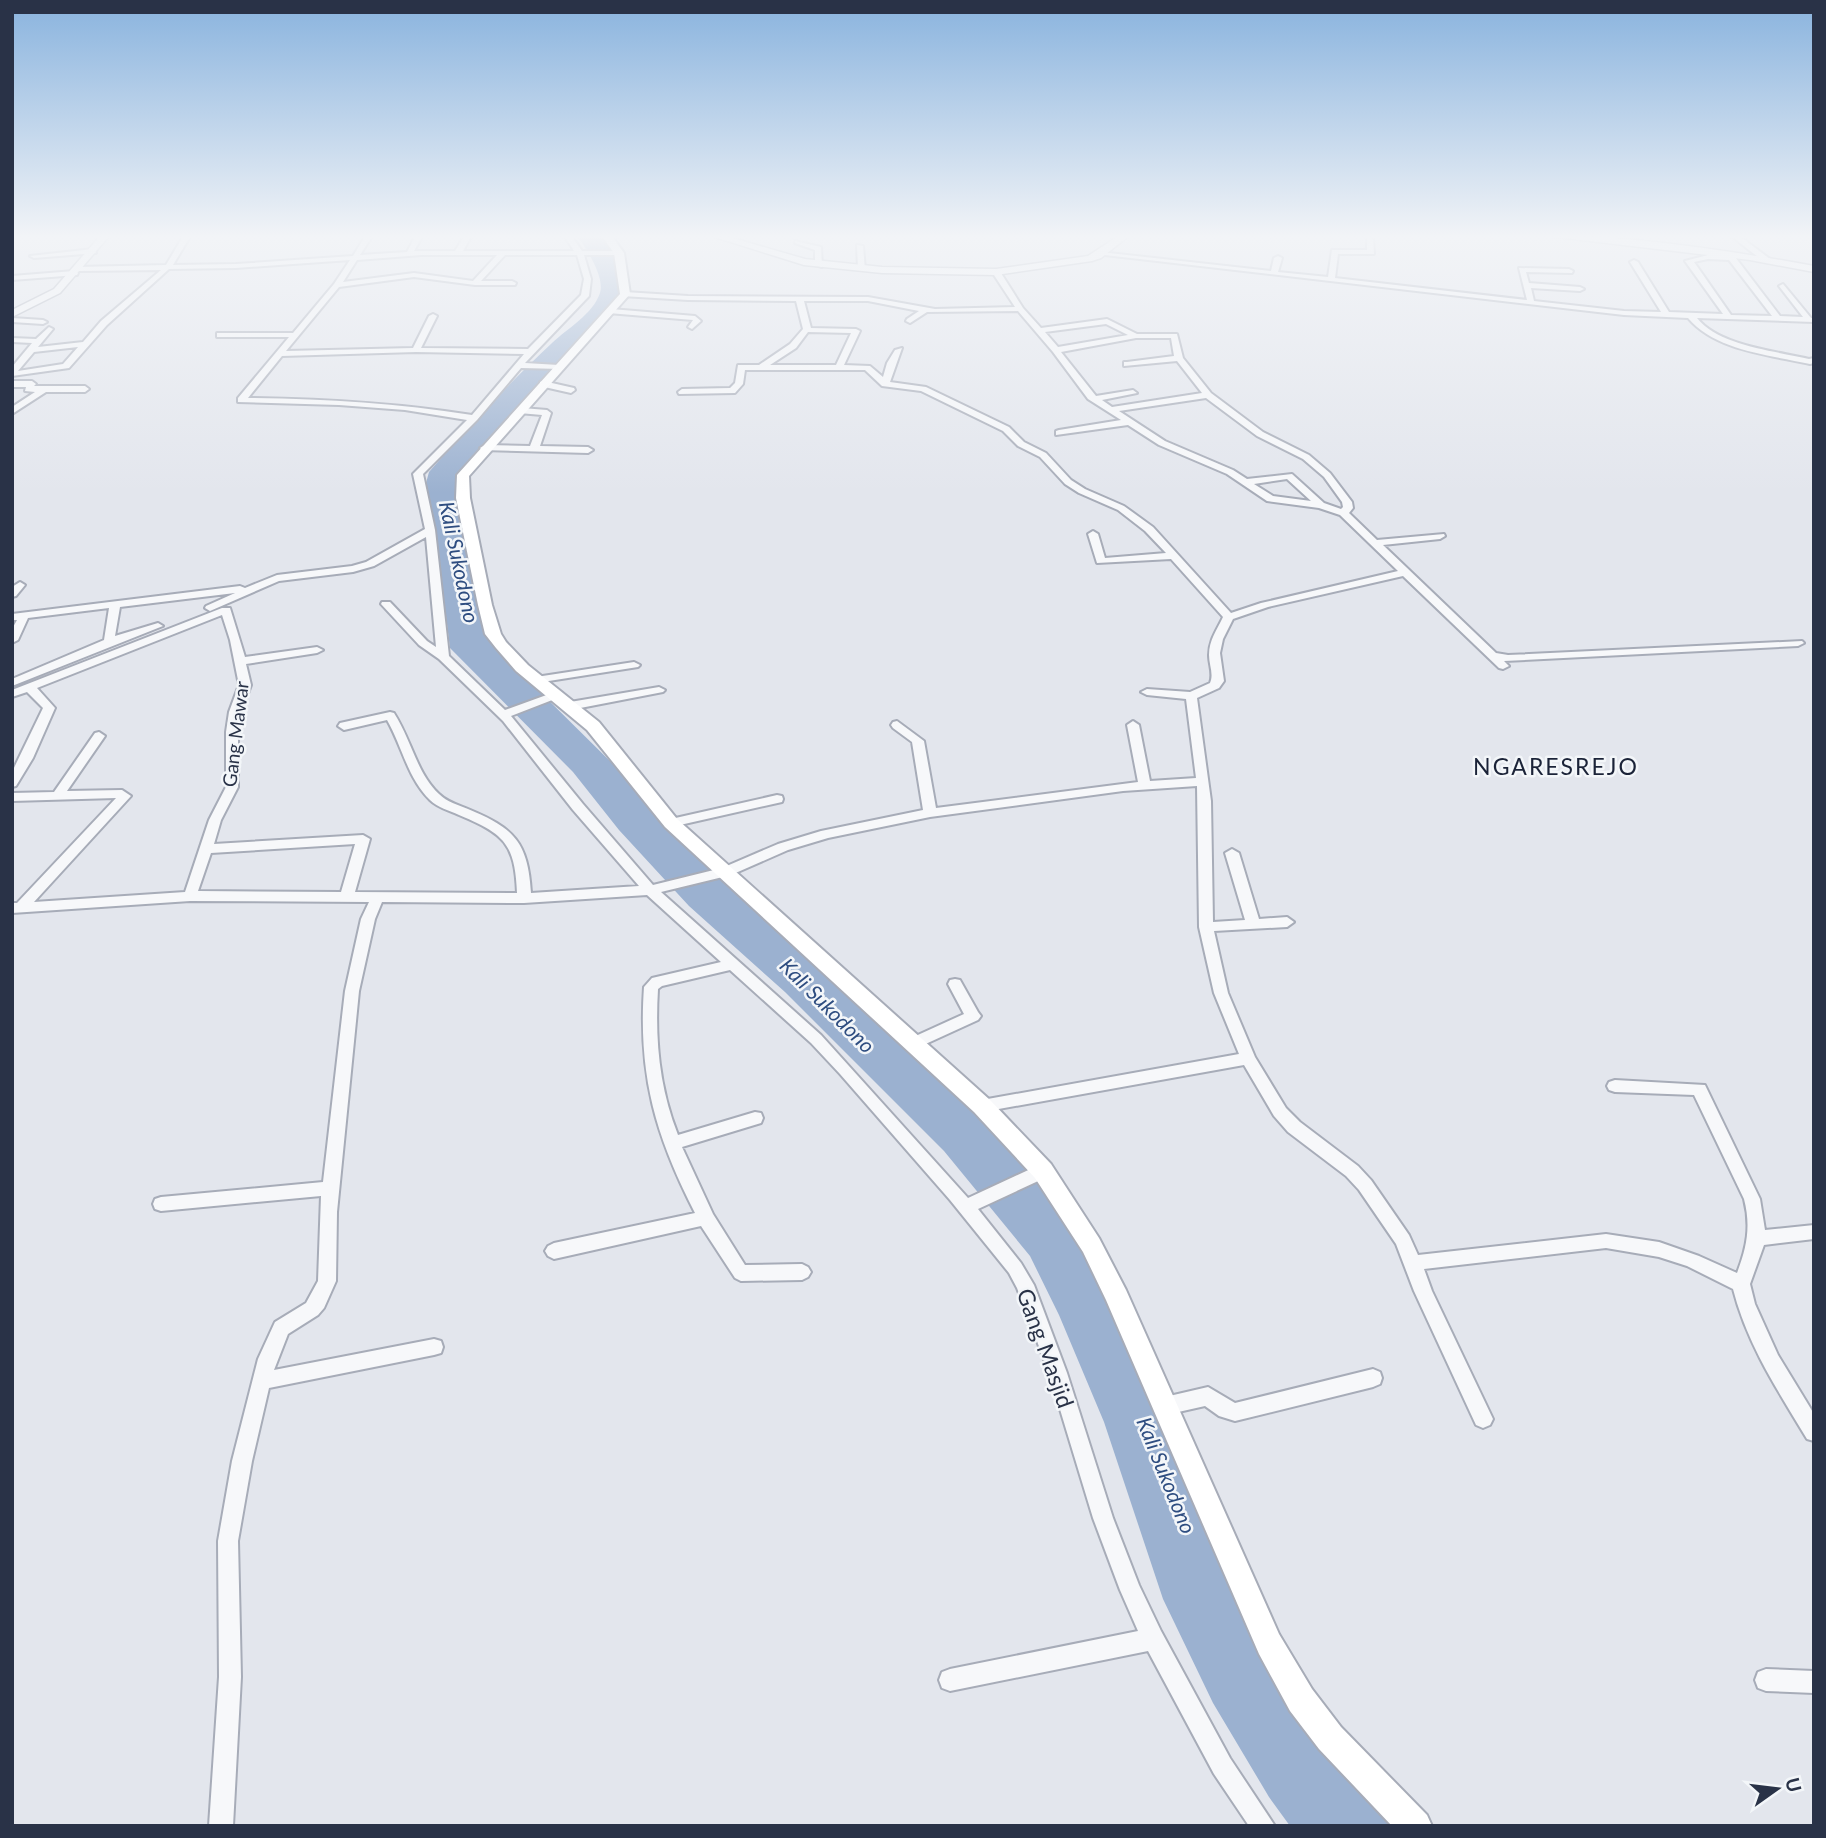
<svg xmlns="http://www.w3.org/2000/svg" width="1826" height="1838" font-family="Lato,sans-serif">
  <rect width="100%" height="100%" fill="#e3e6ed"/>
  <path fill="#9bb1d0" d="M576,235H603L615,250L622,295L484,443L459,477L492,637L523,675L621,772L1008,1140L1072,1224L1276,1663L1399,1826H1290L1269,1797L1213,1703L1163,1599L1104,1422L1059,1315L1030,1256L944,1151L785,992L689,906L619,830L573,772L450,648L438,553L426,483L429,472C468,427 509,383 552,343C568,328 593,314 600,293C605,277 586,247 576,235Z"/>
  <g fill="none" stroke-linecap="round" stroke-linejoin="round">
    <g stroke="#a7acb8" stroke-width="4">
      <g id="minor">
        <path d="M184,235H191L173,265L236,264L353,256L366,235H373L360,255L407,252L416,235H423L414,251H455L465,235H472L463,251H574L564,235H571L582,251H622L619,255H584L591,279L589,296L525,363L559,365L563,367L562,369L521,368L477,420L423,474L435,530L449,656L505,710L552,693H560V697L511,716L583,804L653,885L722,868L778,844L821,831L923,810L912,742L893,728L891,725L893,722L897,721L924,741L936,808L1138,782L1127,725L1133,721L1139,725L1150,781L1196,778L1186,699L1147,695L1141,692L1147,689L1190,692L1210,683C1214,674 1209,665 1209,655C1209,640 1217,630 1223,617L1171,559L1097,563L1088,534L1093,531L1098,534L1105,558L1166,553L1145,531L1118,510L1079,493L1065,484L1040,457L1018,446L1003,431L921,391L882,386L865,370H745L743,384L735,393L679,394L678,392L682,389L730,388L735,383L738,365H759L790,344L803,329L796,301L688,300L622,296L621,294L625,292L688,296L868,297L935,309L1015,307L992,272L999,270L1023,308L1041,328L1107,319L1137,334H1177L1183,358L1211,393L1263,432L1309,455L1330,473L1352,502L1353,508L1349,513L1377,540L1444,534L1445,536L1440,539L1383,545L1496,653L1508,655L1802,641L1804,643L1798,646L1504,661L1509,666L1503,669L1499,668L1403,576L1268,607L1233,619L1223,639L1220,653L1224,681L1219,688L1197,698L1211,801L1213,922L1245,920L1225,853L1232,849L1239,853L1259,919L1287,917L1294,922L1287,927L1214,931L1228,993L1255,1057L1286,1108L1300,1122L1358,1166L1371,1180L1409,1235L1418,1255L1606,1234L1659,1242L1699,1256L1737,1273C1747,1247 1751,1226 1744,1199L1694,1095L1615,1092L1609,1090L1607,1086L1609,1082L1615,1080L1705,1085L1760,1199L1765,1230L1814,1225V1239L1764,1245L1750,1284L1755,1304L1778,1355L1814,1414V1441L1807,1439C1778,1391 1747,1344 1733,1289L1687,1266L1659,1257L1606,1248L1424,1269L1432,1291L1493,1419L1490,1425L1483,1428L1476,1425L1414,1291L1396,1244L1359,1190L1346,1176L1288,1132L1274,1116L1244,1065L982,1112L976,1110L974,1106L976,1102L982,1100L1239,1054L1214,993L1199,927L1197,786L1123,791L930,817L828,838L788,850L731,875L661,892L821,1035L968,1198L1037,1166L1043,1164L1049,1166L1051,1171L1049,1176L978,1209L1021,1263L1034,1285L1067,1373L1113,1518L1139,1585L1161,1631L1230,1758L1275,1826H1249L1214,1774L1148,1651L950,1691L942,1688L939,1680L942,1672L950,1669L1138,1631L1120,1590L1093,1518L1049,1373L1017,1288L1009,1273L950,1200L840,1074L811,1043L730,970L662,986L658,989C655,1040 659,1087 678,1135L755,1112L761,1113L763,1118L761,1123L682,1147L713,1214L745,1265L802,1264L808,1267L811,1272L808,1277L802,1280L741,1281L735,1278L701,1226L554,1259L548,1256L545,1251L548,1246L554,1243L695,1213C655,1135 638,1075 644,987L652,978L721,962L647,895L524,903L382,902L375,919L359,991L337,1212L336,1281L324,1308L318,1315L288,1334L274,1370L434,1339L441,1341L443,1347L441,1353L434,1355L269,1388L252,1461L238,1541L241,1677L233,1826H209L219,1677L218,1541L232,1461L258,1359L275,1322L306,1303L318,1281L321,1196L161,1211L155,1209L153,1204L155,1199L161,1197L323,1182L345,991L361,919L369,902L190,901L12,913V903H17L116,798L12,801V793L54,792L95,733L99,732L105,736L67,791L122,790L131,796L34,902L185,892L209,820L226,787V732L229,712L239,685L230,640L222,615L37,688L55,708L33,758L16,786L12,787V772L43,708L27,692L12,697V690L222,608H230L245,657L317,647L323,650L317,653L246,664L251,685L241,712L238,732V787L221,820L214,844L363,835L370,839L355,892L517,893C515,843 504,834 459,815C449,810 438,808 430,800C408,779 402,746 387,720L344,730L338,726L340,723L390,712L394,713C411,739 417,774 439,794C447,802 458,805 468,809C514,828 528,842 531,893L639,886L573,810L503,721L439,659L419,645L381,604L382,602H390L427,641L436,647L426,537L374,566L353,572L279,581L210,611L205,608L206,606L235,593L120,607L115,636L158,623L163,626L12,686V679L104,640L109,608L28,618L18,640L12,643V629L17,620H12V614L240,586L245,588L277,575L352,566L366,562L425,529L413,474L467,420L405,410L339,405L238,402V398L289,337H217V333H293L334,284L350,260L236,268L169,269L107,325L69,368L12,376V367L32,343L12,342V338L36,339L49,327L53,329L38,347L83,342L101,321L161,270L79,271H76V267L166,265ZM421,255H497L473,281L414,273L343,282L357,260ZM505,255H577L584,279L581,295L528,349L421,348L437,316L433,314L429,316L413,348L286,351L339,287L414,277L475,285H515L516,283L512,281H481ZM804,301H868L919,311L907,319L906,321L910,323L927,312L1018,311L1053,352L1088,399L1121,420L1059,430L1056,431V435L1128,425L1159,445L1227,474L1267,501L1319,508L1340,515L1398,571L1261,603L1231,613L1153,527L1124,506L1085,489L1071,480L1046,453L1024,442L1009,427L926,387L890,382L902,348L895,350L887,363L883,377L870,366L844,365L860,331L856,329L811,328ZM1106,324L1128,335L1058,347L1045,332ZM808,332L851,333L836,365H770L796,348ZM1136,338H1171L1174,356L1127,362H1124V366L1177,361L1202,393L1112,407L1102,400L1137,393L1133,390L1096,396L1061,352ZM78,347L63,364L18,371L34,352ZM416,352L524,354L472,415C395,403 326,399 248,398L282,356ZM1206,398L1257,436L1303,459L1324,477L1342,502L1343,507L1341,509L1324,503L1292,474L1247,479L1233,470L1165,441L1119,411ZM1287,479L1311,501L1273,496L1254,484ZM355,844L341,892L198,891L211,853Z"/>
        <path d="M1730,235H1738L1770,259L1763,261Z"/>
        <path d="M1370,237L1373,239L1374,254H1338L1335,278L1527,300L1519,268L1569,269L1573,271L1572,273L1526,272L1529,283L1580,287L1584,289L1580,291L1531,288L1534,301L1624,311L1661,312L1630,262L1634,260L1638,262L1669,312L1723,314L1685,261L1708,255L1726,256V253H1732L1780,316L1803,317L1779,286L1783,284L1811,318H1814V322L1697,318C1719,346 1776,351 1809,359L1814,358V363L1810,364C1770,355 1716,351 1688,318L1624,315L1096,254L1100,252L1271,271L1274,258L1278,256L1282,258L1278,272L1328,277L1332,250H1367V239ZM1708,259L1729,260L1772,316L1731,315L1694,262Z"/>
        <path d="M795,241L821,247L822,267L815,265V250L795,243Z"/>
        <path d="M857,245L863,246L865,270L858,268Z"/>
        <path d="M93,249L96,253L34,258L30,256Z"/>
        <path d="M74,271L78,273L77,275L12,280V276Z"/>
        <path d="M611,309L695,316L701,321L692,329L688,327L693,320L608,313V309Z"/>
        <path d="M12,318L43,320L47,322L43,324L12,322Z"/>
        <path d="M12,381H32L36,384L34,386H85L89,389L85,392H46L12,414V407L35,392L25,391L26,387H12Z"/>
        <path d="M543,381L574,388L575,390L571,393L540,386V382Z"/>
        <path d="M522,408L547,410L551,413L540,446L588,447L593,450L588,453L482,450L480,448L485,445L530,446L542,415L519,413V409Z"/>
        <path d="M20,582L25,585L16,596L12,597V587Z"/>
        <path d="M634,662L640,665L638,667L536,683L530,680L536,677Z"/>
        <path d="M659,687L665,690L663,692L570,710L564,706L570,702Z"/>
        <path d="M777,795L782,796L783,799L782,802L671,827L664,823L671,819Z"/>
        <path d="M955,979L960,980L978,1012L981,1016L978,1020L919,1047H909L906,1043L909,1039L964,1014L948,984L950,980Z"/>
        <path d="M1373,1369L1380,1372L1382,1378L1380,1384L1373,1387L1235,1421L1219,1416L1205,1406L1165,1415L1158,1412L1155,1406L1158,1400L1165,1397L1208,1387L1235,1403Z"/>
        <path d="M1766,1669L1814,1671V1693L1766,1691L1758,1688L1755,1680L1758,1672Z"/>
      </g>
    </g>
    <g stroke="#a7acb8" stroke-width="3">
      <g id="tertiary">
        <path d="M101,235H110L60,293L12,317V310L54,289Z"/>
        <path d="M708,235H722L805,259L882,267L996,269L1088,256L1120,235H1130L1101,258L1092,261L996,275L882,273L804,265Z"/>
        <path d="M1539,235C1627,235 1727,250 1814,266V272L1750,260Z"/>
      </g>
    </g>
    <g stroke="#a7acb8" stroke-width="4">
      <path id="secondary" d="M601,235H611L624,253L630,294L469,476L470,498L492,605L501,634L506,642L528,665L599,722L677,819L990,1100L1051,1164L1099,1238L1126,1290L1279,1634L1312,1689L1341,1727L1427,1815L1432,1826H1392L1319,1749L1290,1711L1259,1654L1106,1300L1083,1252L1035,1178L974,1112L665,827L587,730L516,671L496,648L485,634L478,605L456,498L457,475L620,294L614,253Z"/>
    </g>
    <use href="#minor" fill="#f7f8fa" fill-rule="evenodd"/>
    <use href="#tertiary" fill="#f7f8fa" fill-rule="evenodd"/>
    <use href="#secondary" fill="#fff" fill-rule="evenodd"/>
  </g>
  <linearGradient id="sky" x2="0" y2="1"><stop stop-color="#89b3de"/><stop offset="0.48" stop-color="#f2f4f7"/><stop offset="1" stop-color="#f2f4f7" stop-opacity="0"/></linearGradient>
  <rect width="1826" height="493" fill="url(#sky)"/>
  <g text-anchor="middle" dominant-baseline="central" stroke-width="5" stroke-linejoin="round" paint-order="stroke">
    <g font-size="19" fill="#293247" stroke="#f3f6f9">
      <text transform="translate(235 734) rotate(-83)">Gang Mawar</text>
    </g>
    <g font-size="21" font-style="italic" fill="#2e4d80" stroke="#f3f6f9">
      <text transform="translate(460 562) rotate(78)">Kali Sukodono</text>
      <text transform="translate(828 1005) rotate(45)">Kali Sukodono</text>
      <text transform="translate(1167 1475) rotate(68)">Kali Sukodono</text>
    </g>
    <g font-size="23" letter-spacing="2" fill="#1b2338" stroke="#f3f6f9">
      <text x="1556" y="766">NGARESREJO</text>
    </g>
    <g font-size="23" fill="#293247" stroke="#f3f6f9">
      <text transform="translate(1046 1348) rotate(70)">Gang Masjid</text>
    </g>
  </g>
  <rect width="1826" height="1838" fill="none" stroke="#293247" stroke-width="28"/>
  <g transform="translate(1777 1789) rotate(76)" stroke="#f3f6f9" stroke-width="5" paint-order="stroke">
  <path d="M0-5L12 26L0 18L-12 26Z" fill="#293247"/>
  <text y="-10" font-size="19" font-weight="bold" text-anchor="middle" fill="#293247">U</text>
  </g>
</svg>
